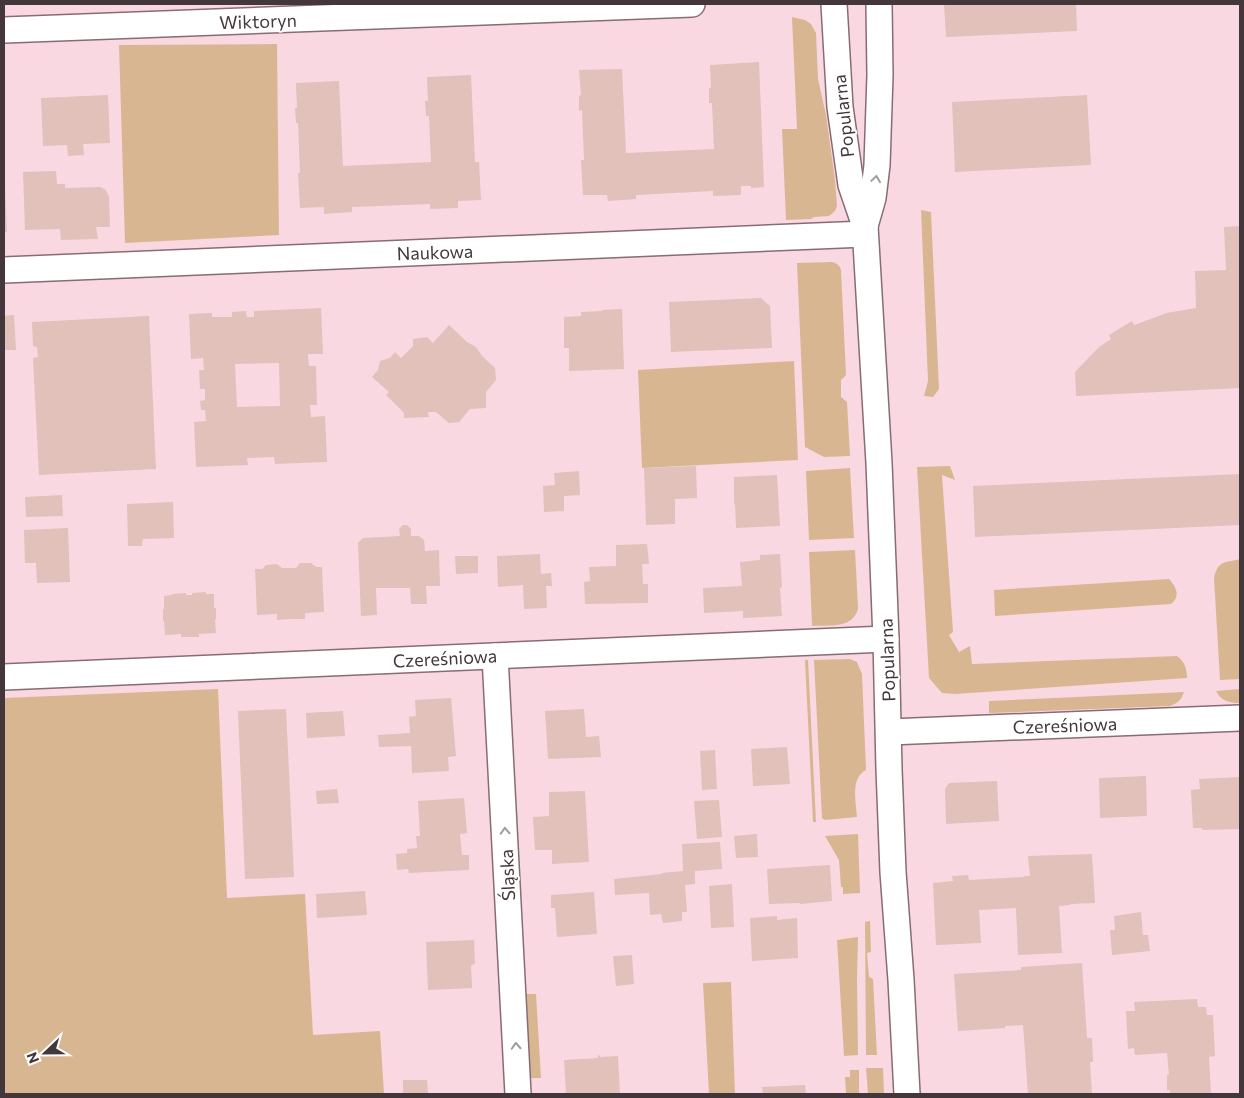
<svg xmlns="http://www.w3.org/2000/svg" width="1244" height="1098" font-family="Commissioner,sans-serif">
  <rect width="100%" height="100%" fill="#f9d8e2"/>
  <g fill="#d9b692">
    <path d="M792,17L805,20L811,24L816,33L818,79L826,115L835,180L837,206L835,211L829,216L814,217L811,219L786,220L782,129H797Z"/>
    <path d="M277,44L279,235L125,243L119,45Z"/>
    <path d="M921,210L931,212L939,389L933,397L924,396L928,381Z"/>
    <path d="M832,262C836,263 840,265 841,270L846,375L841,380V397L847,402L850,456L824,457L805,447L797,263Z"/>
    <path d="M794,361L798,460L642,468L638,370Z"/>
    <path d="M950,466L955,480L942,475L953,632L949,635L959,652L970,646L972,664L1177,656C1185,662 1187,669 1187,678L955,694L942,693L929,678L917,467Z"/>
    <path d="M850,468L854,538L809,540L806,471Z"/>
    <path d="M855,550L858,608C854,629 829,625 812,626L809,552Z"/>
    <path d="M1240,559V679L1220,680L1214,578C1218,560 1225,563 1240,559Z"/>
    <path d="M1169,579C1176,587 1181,596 1171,604L995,616L994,590Z"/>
    <path d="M850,659L857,662L862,674L866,770C850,778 856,803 857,817L825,820L822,818L814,660Z"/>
    <path d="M805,660H808L816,822H813Z"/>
    <path d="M218,689L227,898L305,894L313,1035L380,1031L384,1094H4V698Z"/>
    <path d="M1240,689V703C1229,703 1221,701 1216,691Z"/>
    <path d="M1184,692C1181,700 1178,703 1170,706L989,713V701Z"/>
    <path d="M858,834L860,893L843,894V887H841L839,860L825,836Z"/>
    <path d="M870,921L871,952L867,953L869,977L873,979L877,1055H866L865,922Z"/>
    <path d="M858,937L857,980L858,1055L844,1056L837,940Z"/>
    <path d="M731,982L735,1094H709L703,983Z"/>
    <path d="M523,994H536L541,1078H528Z"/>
    <path d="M866,1068H883L884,1094H868Z"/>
    <path d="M850,1070H859V1094H846L845,1077H850Z"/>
  </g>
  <g fill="#e1c1ba" fill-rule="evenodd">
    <path d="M944,4H1076L1077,31L946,37Z"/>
    <path d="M759,62L764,187L751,188V186H741V195L713,196V191L636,195V199L608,201L607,195H583L581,160H584L582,110L579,111V96L581,95L579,70L622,69L626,153L714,149L712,103H709V88H711L710,65Z"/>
    <path d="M471,75L475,162H479L481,200L458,201V208L430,209V204L352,207V212L324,214V207L300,208L298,173H300L298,123H296L295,108H297L296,83L339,81L343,166L431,162L429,116H426L425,101H428L427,77Z"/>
    <path d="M108,95L110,143L83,144L84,155L68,156L67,145L43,146L41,98Z"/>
    <path d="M1087,95L1091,165L955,172L952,102Z"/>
    <path d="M56,171L57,184H65V188L100,187L106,190L109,197L110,227H96L98,239L61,240L60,229L25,230L23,172Z"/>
    <path d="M4,188H5L7,232H4Z"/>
    <path d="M1240,226V388L1076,396L1075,372L1099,347L1111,339L1109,335L1132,321L1134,325L1167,313L1196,308L1195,271L1226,270L1224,227Z"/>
    <path d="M761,298L770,306L772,348L671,352L669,302Z"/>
    <path d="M321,308L323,354H308L309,366H316L317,405H310L311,417L325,416L327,462L275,464L274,457L247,458L248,465L196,467L194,422L206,421L205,410H201L200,401L205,400V389H200L199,370H204L203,358L191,359L189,314L212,313V317H232V312L246,311L247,317H254V311ZM279,363L280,406L237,407L235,364Z"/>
    <path d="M622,309L624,369L569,371V348H564V317L581,316V312L602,311V310Z"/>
    <path d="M14,315L16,350H4V316Z"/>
    <path d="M149,316L156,469L39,475L33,358L38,357L37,347L33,346L32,322Z"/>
    <path d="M449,325L467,342L476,347L482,356L495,368L496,380L486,392V408L470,409L459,422L449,423L436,412H428L429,417L404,418V413L386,395L389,392L372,377L378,370L380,361L390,358L395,352L401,358L413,346V339L427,337L433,343Z"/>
    <path d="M696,466L697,498L675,499V524L646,525L644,468Z"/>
    <path d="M579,471L580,495L564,496V511L544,512L543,486L555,485L554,473Z"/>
    <path d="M1240,474V525L975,537L973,486Z"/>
    <path d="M777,475L780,526L736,528L735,503L734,504V477Z"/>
    <path d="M62,495L63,516L26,517L25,497Z"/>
    <path d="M173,502L174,538L143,539L142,546H128L127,504Z"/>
    <path d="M403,525H407L411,529V536H419L424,540L425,551L439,550L440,586H426L427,604H411L410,588H376L377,615L361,616L358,543L363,538L400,536L399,529Z"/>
    <path d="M68,528L70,582L37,583L36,563H25L24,530Z"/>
    <path d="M647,544L649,564H642L643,584H648V603L585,604L584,582L590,581L589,567L616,566V545Z"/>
    <path d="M540,554L541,574L551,573L552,586H546L547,608L524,609L523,585L498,587L497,556Z"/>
    <path d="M780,554L782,587L780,588L782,616L743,618V611L704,613L703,588L742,586L740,562L760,560V555Z"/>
    <path d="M455,556H478V573L456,574Z"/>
    <path d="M300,563H311L316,567H322L324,612L305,613V619H291L277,620V614L257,615L255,569H262L266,565L277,564L282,568H296Z"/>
    <path d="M206,592V594H214V608H216V619L215,620L216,633L199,634V637H181V634L165,635L164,621H163V609H164V596L172,595V594L186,593V595H192V593Z"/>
    <path d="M451,698L456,756L448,757L449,771L412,773L411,746L379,747L378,735L410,733L409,717L416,716L415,700Z"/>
    <path d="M286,709L294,877L245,879L238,711Z"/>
    <path d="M584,709L586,737L599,736L601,757L548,759L545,711Z"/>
    <path d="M343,711L345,736L307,738L306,713Z"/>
    <path d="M787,747L790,784L753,786L751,749Z"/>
    <path d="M715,750L717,789L702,790L700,751Z"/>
    <path d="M1146,776L1147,816L1100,818L1099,778Z"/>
    <path d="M1240,777V829L1202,830V828H1193L1191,790L1200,789L1199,779Z"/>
    <path d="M997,781L999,821L946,824L945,789L949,783Z"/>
    <path d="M337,789L339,803L317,804L316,791Z"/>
    <path d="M585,791L589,862L552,864V850H535L533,817L549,816V792Z"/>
    <path d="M464,798L467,833L460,834L462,855H469V870L409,873L408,869L397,870L396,854L407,853V849L417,848L416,836H420L418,801Z"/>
    <path d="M719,800L722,837L697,839L694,801Z"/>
    <path d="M757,834L758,857L736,858L734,836Z"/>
    <path d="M720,842L722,869L695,871V884L685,885L687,912H682V921L663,923L661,914L650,915L649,893L615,895L614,879L662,874V873L683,871L682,844Z"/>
    <path d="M1092,854L1095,903L1070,904V905L1059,906L1062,953L1018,955L1016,908L979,910L981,943L936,945L933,883L953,881L952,876L968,875L969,880L1024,877V876H1030L1028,856Z"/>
    <path d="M830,865L832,901L800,904V903L769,904L767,869Z"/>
    <path d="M732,884L734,927L711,928L709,886Z"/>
    <path d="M365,891L367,915L317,918L316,894Z"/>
    <path d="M594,892L597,934L557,937L555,908H551V895Z"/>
    <path d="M1141,912L1143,935H1148L1150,951L1112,955L1110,930H1115L1114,916Z"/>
    <path d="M777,916V920L797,918L798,958L752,961L750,918Z"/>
    <path d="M474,940L475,964L471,965L472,988L428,990L426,942Z"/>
    <path d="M632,955L634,984L616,986L613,956Z"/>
    <path d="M1082,963L1087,1038H1092L1093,1062H1090L1092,1094H1028L1023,1025L1005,1026V1028L958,1031L954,974L1021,970V967Z"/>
    <path d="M1197,999L1198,1007H1206L1207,1015H1213L1215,1056L1209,1057L1211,1094H1170V1090H1167V1075H1169L1167,1053L1135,1055L1134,1048L1128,1049L1126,1011H1135L1134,1002Z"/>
    <path d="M598,1055L600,1056V1057L618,1056L620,1094H566L564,1060L598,1058Z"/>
    <path d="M403,1080H427L428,1094H403Z"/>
    <path d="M805,1085L806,1094H763L762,1087Z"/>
  </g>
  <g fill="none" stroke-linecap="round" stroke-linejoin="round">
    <g stroke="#886c74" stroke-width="28">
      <g id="minor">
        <path d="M834,4L840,107L851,185L865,226L879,463L886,639L889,769L893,872L901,980L907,1094"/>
        <path d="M4,30L692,4"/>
        <path d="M865,226L873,198L877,165L880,75L879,4"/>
        <path d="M4,270L865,234"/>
        <path d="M495,656L518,1094"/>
        <path d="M4,677L886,639"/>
        <path d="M889,732L1240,718"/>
      </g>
    </g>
    <use href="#minor" stroke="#fff" stroke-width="25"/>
  </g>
  <defs><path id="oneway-chevron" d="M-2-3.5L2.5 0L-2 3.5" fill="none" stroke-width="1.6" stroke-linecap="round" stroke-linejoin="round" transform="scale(1.25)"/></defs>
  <g stroke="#a29b9d">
    <use href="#oneway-chevron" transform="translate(876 179) rotate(-82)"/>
    <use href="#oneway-chevron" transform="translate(505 831) rotate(-93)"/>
    <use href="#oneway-chevron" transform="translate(516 1046) rotate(-93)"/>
  </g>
  <g text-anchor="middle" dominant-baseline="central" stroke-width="4" stroke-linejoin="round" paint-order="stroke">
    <g font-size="18" fill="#44373b" stroke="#fff">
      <text transform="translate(258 21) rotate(-2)">Wiktoryn</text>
      <text transform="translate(843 116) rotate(-96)">Popularna</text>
      <text transform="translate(435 252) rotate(-2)">Naukowa</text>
      <text transform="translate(445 658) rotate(-3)">Czereśniowa</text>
      <text transform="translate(887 660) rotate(-92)">Popularna</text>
      <text transform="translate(1065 725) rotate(-2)">Czereśniowa</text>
      <text transform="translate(507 875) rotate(-93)">Śląska</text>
    </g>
  </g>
  <rect width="1244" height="1098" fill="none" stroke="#44373b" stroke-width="10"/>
  <g transform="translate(45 1053) rotate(248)" stroke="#ffffff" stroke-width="4" paint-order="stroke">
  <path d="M0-4L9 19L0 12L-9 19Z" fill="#44373b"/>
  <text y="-8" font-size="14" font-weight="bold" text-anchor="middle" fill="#44373b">N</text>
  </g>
</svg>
